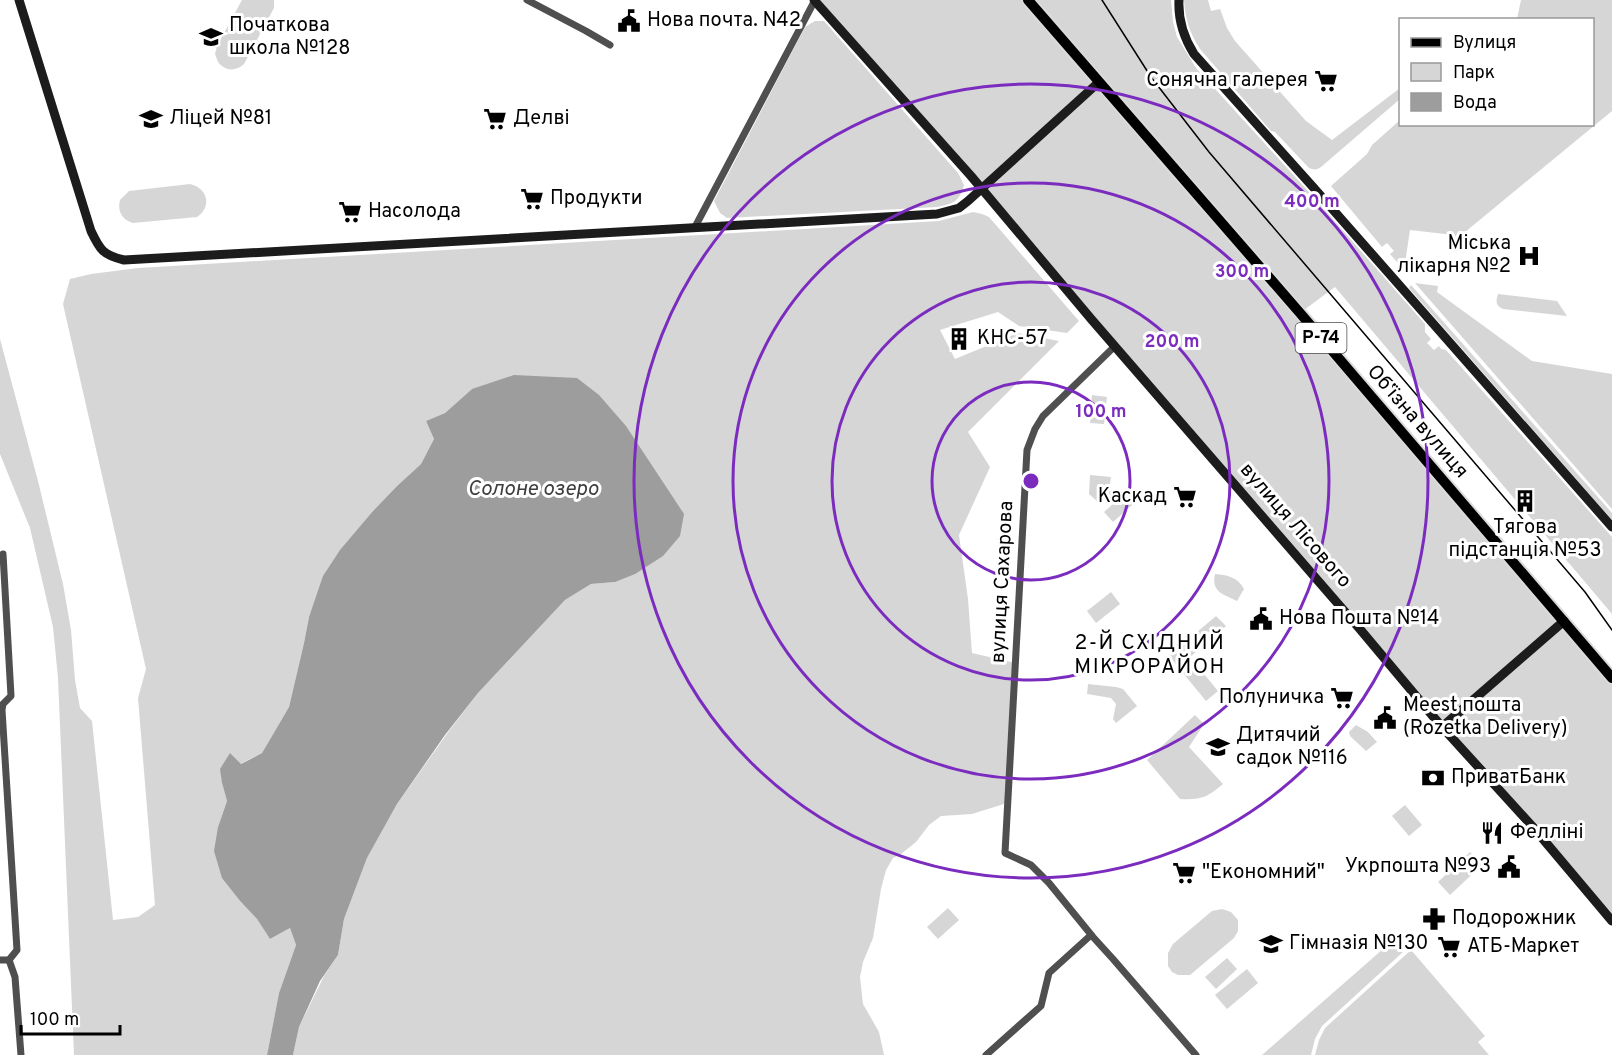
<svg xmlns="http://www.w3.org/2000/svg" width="1612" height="1055" font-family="Overpass,sans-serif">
  <rect width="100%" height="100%" fill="#fff"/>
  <g fill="#d6d6d6">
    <path d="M242,0H274V8L244,64C235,72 225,71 218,62L215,54L217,46Z"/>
    <path d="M814,0H1171L1173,22L1177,37L1196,68L1317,201L1425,324V332L1431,339L1427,343L1434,350L1439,346L1441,349L1446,350L1612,537V614L1335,287L1300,313L1612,678V921Z"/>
    <path d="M1184,0H1208L1211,11L1220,9L1227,28L1235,41L1306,121L1332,140L1400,88V99L1321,167C1317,170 1314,170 1309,168L1275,132L1271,131L1200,49C1190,34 1185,18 1184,0Z"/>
    <path d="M1521,0H1612V111L1453,242L1454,235L1410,230L1404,270L1390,254L1394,251L1387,243L1382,247L1331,186L1367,154L1372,145L1400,120V124H1592V20L1517,19Z"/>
    <path d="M815,21H824L958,173L964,185C960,201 953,204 937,207L727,218L720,213L714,201L805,27Z"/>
    <path d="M190,184C208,188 212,207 197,217L133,223C122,220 117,211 120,200L129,191Z"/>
    <path d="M973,212L982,214L989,217L1079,321L1067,333L1019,326L998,312L940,330L955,359L1018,333L1059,341L968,432L990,467L959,535L968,599L972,653L1015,663L1007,803L972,814L941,816L929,825L916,842L901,854L893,858L886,870L881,889L873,938L863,962L860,977L863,1004L879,1032L884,1055H293L299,1027L324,976L338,955L344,919L367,858L397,804L449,731L478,693L565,600L591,584L615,582L472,389L445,413L426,421L434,439L421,464L397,486L373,511L337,555L309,617L304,643L289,707L262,753L240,764L222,783L227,801L218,827L241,902L257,919L270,939L290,928L296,945L279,993L267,1055H74L58,678L53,627L30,528L0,454V339L38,481L63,584L71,630L75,680L80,708L92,721L113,920L138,917L155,905L138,698L146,669L63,304L70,279L91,274L138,268L939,221Z"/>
    <path d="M1415,283L1438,286L1437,292L1532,361L1612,374V509Z"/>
    <path d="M1411,285L1612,513V520L1409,288Z"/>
    <path d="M1498,294L1557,301L1567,316L1503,309C1495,305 1496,301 1498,294Z"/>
    <path d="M1092,395L1107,397L1104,424L1090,423L1091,415L1090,414Z"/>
    <path d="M1090,475L1111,477L1109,490L1116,496L1111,503L1104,497L1107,493L1098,502L1089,494Z"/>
    <path d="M1129,490L1138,500L1113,522L1104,512Z"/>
    <path d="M1215,574C1227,575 1238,577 1244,589L1237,601C1223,594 1211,592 1215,574Z"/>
    <path d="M1111,592L1120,604L1096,623L1087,611Z"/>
    <path d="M1216,616L1226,626L1190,657L1218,691L1206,701L1169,656Z"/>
    <path d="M1088,684L1116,687L1123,689L1137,706L1116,723L1113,719L1116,704L1111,698L1087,694Z"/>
    <path d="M1195,715L1204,724L1189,747L1223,784C1207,798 1200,800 1180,799L1147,760Z"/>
    <path d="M1356,725L1368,732L1377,742L1366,751L1350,736L1349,732Z"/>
    <path d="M1405,805L1422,825L1409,836L1392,816Z"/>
    <path d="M1470,852L1482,865L1450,895L1438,882Z"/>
    <path d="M948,908L959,920L938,939L927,927Z"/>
    <path d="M1222,909L1231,912L1238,920V931L1234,938L1190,975H1178L1172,972L1168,966V953L1173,944L1212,911Z"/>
    <path d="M1399,935L1406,944L1400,949L1403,952L1322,1026L1315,1039L1311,1055H1262Z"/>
    <path d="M1411,950L1485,1036L1478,1042L1489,1055H1315L1319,1040L1325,1028Z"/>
    <path d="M1227,958L1237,969L1216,989L1205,977Z"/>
    <path d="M1247,969L1258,983L1227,1009L1215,995Z"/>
  </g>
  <path fill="#9d9d9d" d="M514,375L577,378L599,395L626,426L684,514L680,536L663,556L635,574L615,582L591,584L565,600L478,693L445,735L397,804L367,858L344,919L338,955L320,981L299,1027L293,1055H267L279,993L296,945L290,928L270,939L257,919L241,902L222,878L214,851L218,827L227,801L222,783L220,769L230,753L241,764L262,753L289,707L304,643L309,617L323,576L340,550L373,511L397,486L421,464L434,439L426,421L445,413L472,389Z"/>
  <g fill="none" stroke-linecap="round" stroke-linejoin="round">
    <g stroke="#dbdbdb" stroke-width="14">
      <path id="primary" d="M1028,0L1300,313L1612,678"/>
    </g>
    <g stroke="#4f4f4f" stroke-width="7">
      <path d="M527,0L586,31L610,45"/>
      <path d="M695,227L815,0"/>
      <path d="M1115,346L1043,416L1035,429L1027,450L1005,853L1031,865L1049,883L1093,937L1113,959L1196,1055"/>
      <path d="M3,554L11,696L3,704L2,710L17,950L9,960L15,977L21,1055"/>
      <path d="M0,960H9"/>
      <path d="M986,1055L1041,1006L1049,973L1091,935"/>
    </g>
    <g stroke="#1c1c1c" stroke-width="9">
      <path d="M19,0L91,231C100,250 103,255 124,260L937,214L959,208L968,201L1099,82"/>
      <path d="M814,0L971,176L1092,320L1359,628L1442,727L1532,826L1612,921"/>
      <path d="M1179,0C1178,19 1184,38 1194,54L1313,187L1612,527"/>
      <path d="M1442,727L1564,621"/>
    </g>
    <use href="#primary" stroke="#000" stroke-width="10"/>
    <path stroke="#000" stroke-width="1.5" d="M1102,0L1151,77L1209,152L1585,592L1612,630"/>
  </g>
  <g fill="none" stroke="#7b2cbf" stroke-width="3">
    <circle cx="1031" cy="481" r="99"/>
    <circle cx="1031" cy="481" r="199"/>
    <circle cx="1031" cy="481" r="298"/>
    <circle cx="1031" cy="481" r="397"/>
  </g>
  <defs>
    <g id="civic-bare" transform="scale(1.8)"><path d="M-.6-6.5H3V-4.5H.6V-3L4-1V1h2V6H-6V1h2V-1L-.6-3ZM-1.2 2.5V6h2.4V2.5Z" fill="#000" stroke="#fff" stroke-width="2.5" paint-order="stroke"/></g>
    <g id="school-bare" transform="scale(1.8)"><path d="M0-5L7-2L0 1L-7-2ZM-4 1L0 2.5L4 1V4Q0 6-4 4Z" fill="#000" stroke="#fff" stroke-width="2.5" paint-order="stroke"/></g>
    <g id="supermarket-bare" transform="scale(1.8)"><path d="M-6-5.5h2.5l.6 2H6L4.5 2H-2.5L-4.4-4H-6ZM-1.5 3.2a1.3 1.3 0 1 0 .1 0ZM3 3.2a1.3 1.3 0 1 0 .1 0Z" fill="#000" stroke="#fff" stroke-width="2.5" paint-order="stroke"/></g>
    <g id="hospital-bare" transform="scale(1.8)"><path d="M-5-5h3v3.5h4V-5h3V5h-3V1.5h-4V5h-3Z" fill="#000" stroke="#fff" stroke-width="2.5" paint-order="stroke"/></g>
    <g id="building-bare" transform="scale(1.8)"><path d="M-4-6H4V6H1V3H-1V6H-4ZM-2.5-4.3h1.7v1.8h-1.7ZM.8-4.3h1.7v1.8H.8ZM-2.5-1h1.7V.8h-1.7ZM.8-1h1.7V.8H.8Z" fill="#000" stroke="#fff" stroke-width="2.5" paint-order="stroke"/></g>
    <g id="bank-bare" transform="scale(1.8)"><path d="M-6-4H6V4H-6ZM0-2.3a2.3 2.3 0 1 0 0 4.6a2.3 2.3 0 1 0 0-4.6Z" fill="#000" stroke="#fff" stroke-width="2.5" paint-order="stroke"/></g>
    <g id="restaurant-bare" transform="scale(1.8)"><path d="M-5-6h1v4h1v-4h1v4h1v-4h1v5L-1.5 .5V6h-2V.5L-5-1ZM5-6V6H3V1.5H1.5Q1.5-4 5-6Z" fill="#000" stroke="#fff" stroke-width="2.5" paint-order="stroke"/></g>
    <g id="pharmacy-bare" transform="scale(1.8)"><path d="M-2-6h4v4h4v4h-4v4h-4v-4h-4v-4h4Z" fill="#000" stroke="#fff" stroke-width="2.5" paint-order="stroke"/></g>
  </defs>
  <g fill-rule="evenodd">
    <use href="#civic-bare" x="629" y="21"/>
    <use href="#school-bare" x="211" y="37"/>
    <use href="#supermarket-bare" x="1326" y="81"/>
    <use href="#school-bare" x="151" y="119"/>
    <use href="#supermarket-bare" x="495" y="119"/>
    <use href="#supermarket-bare" x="532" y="199"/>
    <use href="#supermarket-bare" x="350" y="212"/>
    <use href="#hospital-bare" x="1529" y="256"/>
    <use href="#building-bare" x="959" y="339"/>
    <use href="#supermarket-bare" x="1185" y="497"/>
    <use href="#building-bare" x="1525" y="501"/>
    <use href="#civic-bare" x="1261" y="619"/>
    <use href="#supermarket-bare" x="1342" y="698"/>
    <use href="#civic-bare" x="1385" y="718"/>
    <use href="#school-bare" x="1218" y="747"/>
    <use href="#bank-bare" x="1433" y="778"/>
    <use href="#restaurant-bare" x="1492" y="833"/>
    <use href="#civic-bare" x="1509" y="867"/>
    <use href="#supermarket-bare" x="1184" y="873"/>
    <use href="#pharmacy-bare" x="1434" y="919"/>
    <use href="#school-bare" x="1271" y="944"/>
    <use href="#supermarket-bare" x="1449" y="947"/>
  </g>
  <g text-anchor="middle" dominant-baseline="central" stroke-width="6" stroke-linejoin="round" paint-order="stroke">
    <rect fill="#fff" stroke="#4c4c4c" stroke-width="1.5" x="1295.5" y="323" width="51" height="30" rx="4.5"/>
    <g font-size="18" font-weight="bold" fill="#000">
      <text x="1321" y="338">Р-74</text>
    </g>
    <g font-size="20" fill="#000" stroke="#fff" text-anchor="start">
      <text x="647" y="21">Нова почта. N42</text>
      <text x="229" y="26">Початкова<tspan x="229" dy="23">школа №128</tspan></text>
      <text x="1308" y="81" text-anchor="end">Сонячна галерея</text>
      <text x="169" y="119">Ліцей №81</text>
      <text x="513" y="119">Делві</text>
      <text x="550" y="199">Продукти</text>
      <text x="368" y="212">Насолода</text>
      <text x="1511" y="244" text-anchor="end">Міська<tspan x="1511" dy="23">лікарня №2</tspan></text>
      <text x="977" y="339">КНС-57</text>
      <text x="1167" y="497" text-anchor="end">Каскад</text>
      <text x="1525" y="528" text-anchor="middle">Тягова<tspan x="1525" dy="23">підстанція №53</tspan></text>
      <text x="1279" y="619">Нова Пошта №14</text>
      <text x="1324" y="698" text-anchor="end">Полуничка</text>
      <text x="1403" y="706">Meest пошта<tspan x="1403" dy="23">(Rozetka Delivery)</tspan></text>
      <text x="1236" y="736">Дитячий<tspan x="1236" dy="23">садок №116</tspan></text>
      <text x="1451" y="778">ПриватБанк</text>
      <text x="1510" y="833">Фелліні</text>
      <text x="1491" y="867" text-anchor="end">Укрпошта №93</text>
      <text x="1202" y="873">"Економний"</text>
      <text x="1452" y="919">Подорожник</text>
      <text x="1289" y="944">Гімназія №130</text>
      <text x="1467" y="947">АТБ-Маркет</text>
    </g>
    <g font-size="20" fill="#000" stroke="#fff">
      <text transform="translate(1417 422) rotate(49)">Обʼїзна вулиця</text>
      <text transform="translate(1295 526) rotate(49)">вулиця Лісового</text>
      <text transform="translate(1003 582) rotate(-87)">вулиця Сахарова</text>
    </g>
    <g font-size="21" font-style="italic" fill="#3e3e3e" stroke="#fff">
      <text x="533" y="489">Солоне озеро</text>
    </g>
    <g font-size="21" letter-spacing="1.5" fill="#000" stroke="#fff">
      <text x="1150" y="643">2-Й СХІДНИЙ<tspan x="1150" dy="24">МІКРОРАЙОН</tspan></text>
    </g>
  </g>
  <circle cx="1031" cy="481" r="9" fill="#7b2cbf" stroke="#fff" stroke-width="3"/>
  <g font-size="18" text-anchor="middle" font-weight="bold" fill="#7b2cbf" stroke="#fff" stroke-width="6" stroke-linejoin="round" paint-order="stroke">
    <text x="1312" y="207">400 m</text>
    <text x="1242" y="277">300 m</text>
    <text x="1172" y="347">200 m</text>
    <text x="1101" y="417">100 m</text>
  </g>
  <rect x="1399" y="18" width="195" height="108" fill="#ffffff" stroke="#999999" stroke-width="1.5"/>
  <rect x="1411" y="38" width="30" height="9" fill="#000000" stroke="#999999" stroke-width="1.5"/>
  <text x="1453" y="48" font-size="18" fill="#000000">Вулиця</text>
  <rect x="1411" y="63" width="30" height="18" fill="#d6d6d6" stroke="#999999" stroke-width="1.5"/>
  <text x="1453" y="78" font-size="18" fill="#000000">Парк</text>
  <rect x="1411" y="93" width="30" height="18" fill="#9d9d9d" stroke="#999999" stroke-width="1.5"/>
  <text x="1453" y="108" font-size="18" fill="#000000">Вода</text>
  <path d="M21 1025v9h99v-9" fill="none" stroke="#000000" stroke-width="3"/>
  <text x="30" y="1025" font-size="18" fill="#000000" stroke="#ffffff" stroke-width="4.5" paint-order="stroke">100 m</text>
</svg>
